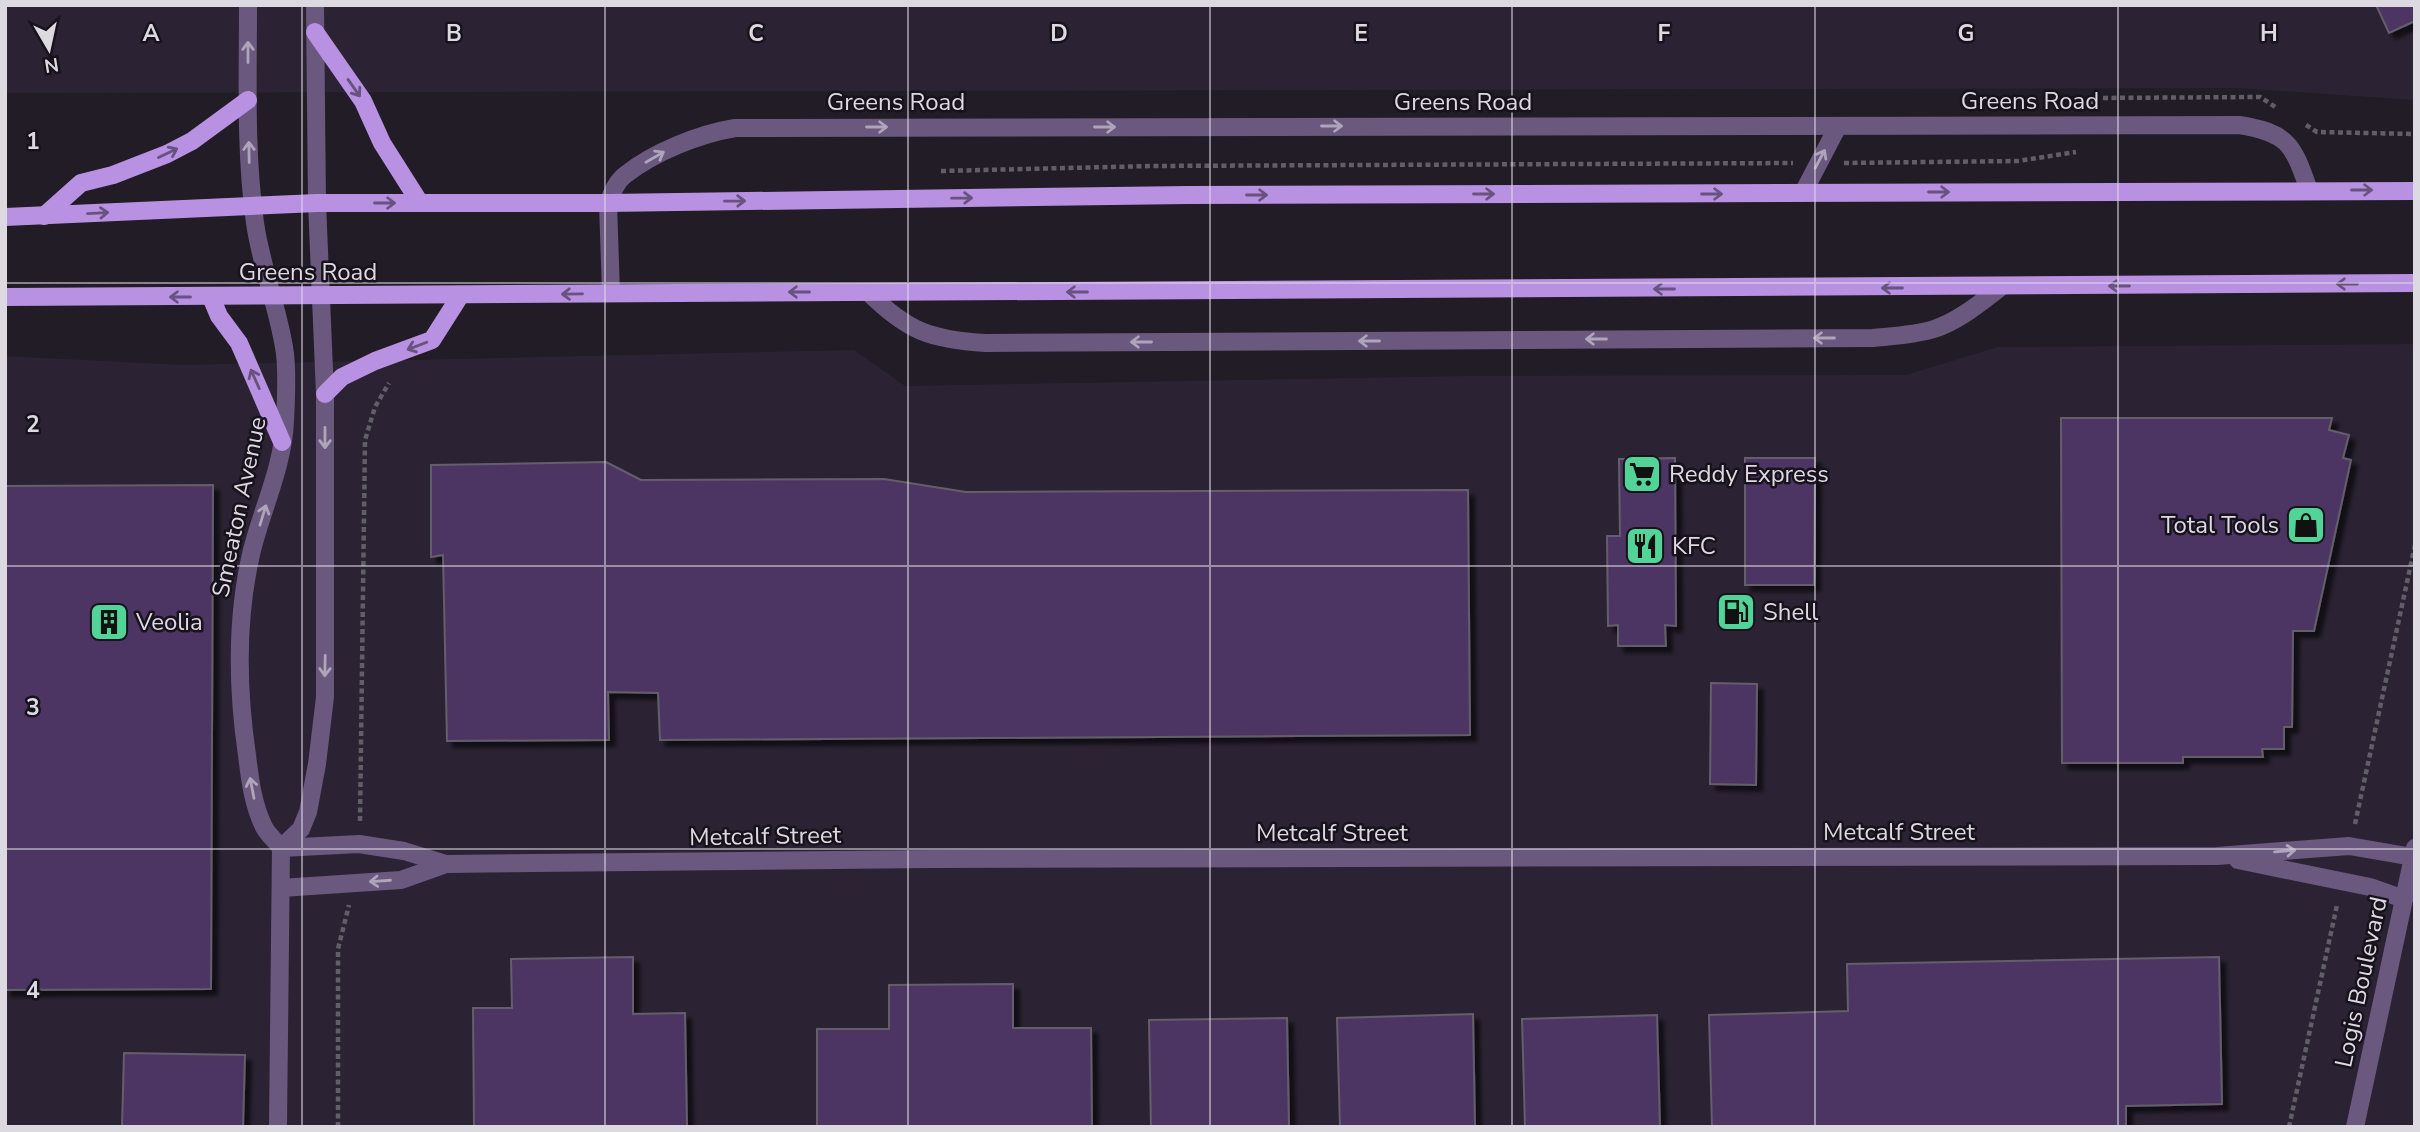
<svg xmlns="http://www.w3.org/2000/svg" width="2420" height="1132" font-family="'Nunito Sans',sans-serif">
  <defs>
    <filter id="shadow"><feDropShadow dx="6" dy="6" stdDeviation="2" flood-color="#0009"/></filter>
  </defs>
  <rect width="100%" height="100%" fill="#211c26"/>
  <g fill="#2b2333">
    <path d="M5,5H2415V100L2237,88L5,93Z"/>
    <path d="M2415,344V1127H5V356L183,365L854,350L905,386L1468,376L1906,375L1998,347Z"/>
  </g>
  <g fill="#4d3564" stroke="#645e6a" stroke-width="2" filter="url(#shadow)">
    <path d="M2376,5H2415V21L2389,33Z"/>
    <path d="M2061,418H2332L2329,430L2349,435L2343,458L2351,460L2314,631H2293L2292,727H2284V749H2262L2263,757H2183V763H2062Z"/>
    <path d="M1675,458L1676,626L1665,625L1666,646H1618V625L1608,626L1607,536H1620L1619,459Z"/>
    <path d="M1745,458H1815L1814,585H1745Z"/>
    <path d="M606,462L641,480L884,479L966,492L1468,490L1470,735L660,740L658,693L608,692L609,740L447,741L443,555L431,557V465Z"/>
    <path d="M213,485L211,989L5,990V486Z"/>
    <path d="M1711,683L1757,684L1756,785L1710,784Z"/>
    <path d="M633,957V1014L685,1013L687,1127H474L473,1008H512L511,959Z"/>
    <path d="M2219,957L2222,1104L2126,1106V1127H1712L1709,1015L1848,1011L1847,964Z"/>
    <path d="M1013,984V1028H1091L1092,1127H817V1029H889V985Z"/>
    <path d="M1473,1014L1475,1127H1340L1337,1018Z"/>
    <path d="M1657,1015L1660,1127H1525L1522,1019Z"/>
    <path d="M1287,1018L1289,1127H1151L1149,1020Z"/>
    <path d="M124,1053L245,1055L243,1127H122Z"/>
  </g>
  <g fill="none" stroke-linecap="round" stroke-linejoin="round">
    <g stroke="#625e67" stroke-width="4.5" stroke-dasharray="5 3.5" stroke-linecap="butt">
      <path d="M2092,104V98L2260,97L2277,108"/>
      <path d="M2306,125L2317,132L2415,134"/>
      <path d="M1844,163L2018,161L2076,152"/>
      <path d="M941,171L1151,166L1793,163"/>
      <path d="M360,821L365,440L375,407L389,383"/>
      <path d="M2355,824L2415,545"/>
      <path d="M338,1127V949L349,905"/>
      <path d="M2289,1127L2337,905"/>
    </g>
    <g stroke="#6b587f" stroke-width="18">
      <path d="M248,5C248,77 245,151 255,223C261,265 277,305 284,347C288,368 286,399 285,421C283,466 263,507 252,550C236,617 237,687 247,755C250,780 253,805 264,827C268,835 276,841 281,848L278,1127"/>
      <path d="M1803,193L1838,126"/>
      <path d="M868,292C907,331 931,340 986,343L1873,338C1893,336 1915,335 1934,329C1959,321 1981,302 2001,287"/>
      <path d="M611,293L608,203C612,193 616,182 625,175C654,152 699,134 735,128L2239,125C2290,133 2293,146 2309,190"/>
      <path d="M281,848L301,829L308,812L317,764L325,697V394L317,203L315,5"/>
      <path d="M281,848L359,844L404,851L446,864"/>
      <path d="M2238,860L2370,887L2404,899"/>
      <path d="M281,888L401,880L446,864L931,859L2217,856L2349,846L2413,857"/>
      <path d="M2355,1127L2415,848"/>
    </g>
    <g stroke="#b991e2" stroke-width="18">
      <path d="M315,32L363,101L382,143L420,203"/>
      <path d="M44,216L81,183L113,175L167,154L192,141L248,100"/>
      <path d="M5,217L317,203H608L1188,195L2415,191"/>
      <path d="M5,297L2415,283"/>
      <path d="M211,297L219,316L239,343L282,442"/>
      <path d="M325,394L342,377L375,361L432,340L460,296"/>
    </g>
  </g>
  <defs><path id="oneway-shaft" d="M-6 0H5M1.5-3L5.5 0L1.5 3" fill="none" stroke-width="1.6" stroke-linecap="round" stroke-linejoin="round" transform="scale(1.75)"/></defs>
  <g stroke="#afa5ba">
    <use href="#oneway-shaft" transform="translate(248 52) rotate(-90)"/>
    <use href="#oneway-shaft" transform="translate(1332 126)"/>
    <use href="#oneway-shaft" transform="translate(877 127)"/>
    <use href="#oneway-shaft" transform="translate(1105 127)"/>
    <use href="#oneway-shaft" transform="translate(249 152) rotate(-91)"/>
    <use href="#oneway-shaft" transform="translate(655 157) rotate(-30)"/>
    <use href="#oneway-shaft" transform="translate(1820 159) rotate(-62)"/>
    <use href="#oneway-shaft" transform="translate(1824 338) rotate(180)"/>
    <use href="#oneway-shaft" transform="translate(1596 339) rotate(180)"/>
    <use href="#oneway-shaft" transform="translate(1369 341) rotate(180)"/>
    <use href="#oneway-shaft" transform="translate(1141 342) rotate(180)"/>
    <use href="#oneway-shaft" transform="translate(325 438) rotate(90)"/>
    <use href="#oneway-shaft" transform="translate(263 515) rotate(-73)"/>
    <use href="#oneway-shaft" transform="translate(325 666) rotate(91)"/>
    <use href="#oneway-shaft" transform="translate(252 788) rotate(-101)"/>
    <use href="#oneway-shaft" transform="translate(2285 851) rotate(-5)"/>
    <use href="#oneway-shaft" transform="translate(380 881) rotate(176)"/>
  </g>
  <g stroke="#68527f">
    <use href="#oneway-shaft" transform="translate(354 88) rotate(55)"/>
    <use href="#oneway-shaft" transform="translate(168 153) rotate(-25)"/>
    <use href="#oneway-shaft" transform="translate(2362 190)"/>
    <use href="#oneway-shaft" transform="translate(1939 192)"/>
    <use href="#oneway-shaft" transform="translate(1484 194)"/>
    <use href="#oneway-shaft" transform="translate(1712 194)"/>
    <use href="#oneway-shaft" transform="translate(1257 195)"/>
    <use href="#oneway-shaft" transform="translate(962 198) rotate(-1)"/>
    <use href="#oneway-shaft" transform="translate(735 201) rotate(-1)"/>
    <use href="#oneway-shaft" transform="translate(385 203)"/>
    <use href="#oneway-shaft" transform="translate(98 213) rotate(-3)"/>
    <use href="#oneway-shaft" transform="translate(2347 284) rotate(180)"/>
    <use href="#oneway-shaft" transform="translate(2119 286) rotate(180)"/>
    <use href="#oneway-shaft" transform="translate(1892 288) rotate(180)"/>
    <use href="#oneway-shaft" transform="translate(1664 289) rotate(180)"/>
    <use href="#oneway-shaft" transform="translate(799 292) rotate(180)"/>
    <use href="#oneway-shaft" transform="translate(1077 292) rotate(180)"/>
    <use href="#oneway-shaft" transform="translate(572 294) rotate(179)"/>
    <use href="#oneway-shaft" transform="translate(180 297) rotate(180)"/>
    <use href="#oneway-shaft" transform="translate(417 346) rotate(159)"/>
    <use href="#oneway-shaft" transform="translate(255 379) rotate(-114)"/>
  </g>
  <path fill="none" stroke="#ddd9e1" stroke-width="2" stroke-opacity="0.55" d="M302,5V1127M605,5V1127M908,5V1127M1210,5V1127M1512,5V1127M1815,5V1127M2118,5V1127M5,283H2415M5,566H2415M5,849H2415"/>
  <defs>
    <g id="supermarket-square" transform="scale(2.0125)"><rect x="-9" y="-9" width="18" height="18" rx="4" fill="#52d397" stroke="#17121c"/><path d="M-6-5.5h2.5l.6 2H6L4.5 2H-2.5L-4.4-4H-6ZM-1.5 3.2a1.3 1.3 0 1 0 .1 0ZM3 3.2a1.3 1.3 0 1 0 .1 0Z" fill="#111"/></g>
    <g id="shop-square" transform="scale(2.0125)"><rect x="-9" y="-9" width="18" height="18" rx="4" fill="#52d397" stroke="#17121c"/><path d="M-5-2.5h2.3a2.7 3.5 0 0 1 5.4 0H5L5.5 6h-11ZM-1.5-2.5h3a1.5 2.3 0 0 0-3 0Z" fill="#111"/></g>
    <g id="restaurant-square" transform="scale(2.0125)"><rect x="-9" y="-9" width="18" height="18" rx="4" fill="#52d397" stroke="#17121c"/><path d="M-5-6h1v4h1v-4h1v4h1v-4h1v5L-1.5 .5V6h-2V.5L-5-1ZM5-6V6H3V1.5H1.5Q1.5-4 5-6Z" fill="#111"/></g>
    <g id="fuel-square" transform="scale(2.0125)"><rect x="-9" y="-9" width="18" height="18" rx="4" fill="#52d397" stroke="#17121c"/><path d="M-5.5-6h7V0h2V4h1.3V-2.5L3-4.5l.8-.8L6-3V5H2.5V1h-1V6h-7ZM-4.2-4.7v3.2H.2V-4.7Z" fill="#111"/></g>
    <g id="building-square" transform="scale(2.0125)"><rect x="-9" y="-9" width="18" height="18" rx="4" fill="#52d397" stroke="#17121c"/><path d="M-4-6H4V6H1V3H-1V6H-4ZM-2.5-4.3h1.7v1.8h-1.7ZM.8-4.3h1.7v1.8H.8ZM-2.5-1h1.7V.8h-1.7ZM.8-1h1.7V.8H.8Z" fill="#111"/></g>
  </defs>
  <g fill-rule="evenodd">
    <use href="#supermarket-square" x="1642" y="474"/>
    <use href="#shop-square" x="2306" y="525"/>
    <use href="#restaurant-square" x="1645" y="546"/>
    <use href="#fuel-square" x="1736" y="612"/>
    <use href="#building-square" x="109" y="622"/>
  </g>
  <g text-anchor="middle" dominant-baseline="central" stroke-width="5" stroke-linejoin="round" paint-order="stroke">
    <g font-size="24" fill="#ddd9e1" stroke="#17121c">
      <text x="2030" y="101">Greens Road</text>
      <text x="896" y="102">Greens Road</text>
      <text x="1463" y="102">Greens Road</text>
      <text x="308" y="272">Greens Road</text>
      <text transform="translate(239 507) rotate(-78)">Smeaton Avenue</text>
      <text x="1899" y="832">Metcalf Street</text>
      <text x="1332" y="833">Metcalf Street</text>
      <text transform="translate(765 836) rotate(-1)">Metcalf Street</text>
      <text transform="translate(2361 982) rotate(-78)">Logis Boulevard</text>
    </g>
    <g font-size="24" fill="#ddd9e1" stroke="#17121c" text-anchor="start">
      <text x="1669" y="474">Reddy Express</text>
      <text x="2279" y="525" text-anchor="end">Total Tools</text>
      <text x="1672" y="546">KFC</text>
      <text x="1763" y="612">Shell</text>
      <text x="136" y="622">Veolia</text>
    </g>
  </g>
  <g font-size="23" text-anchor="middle" font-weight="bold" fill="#ddd9e1" stroke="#17121c" stroke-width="5" stroke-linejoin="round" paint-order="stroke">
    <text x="151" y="41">A</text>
    <text x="454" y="41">B</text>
    <text x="756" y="41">C</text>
    <text x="1059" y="41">D</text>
    <text x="1361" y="41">E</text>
    <text x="1664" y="41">F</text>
    <text x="1966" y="41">G</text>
    <text x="2269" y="41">H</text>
    <text x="33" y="149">1</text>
    <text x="33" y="432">2</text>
    <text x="33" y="715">3</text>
    <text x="33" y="998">4</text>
  </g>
  <rect width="2420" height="1132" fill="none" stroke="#ddd9e1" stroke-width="14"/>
  <g transform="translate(49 49) rotate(171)" stroke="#17121c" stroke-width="5" paint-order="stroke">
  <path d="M0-5L12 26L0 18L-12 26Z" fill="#ddd9e1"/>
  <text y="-10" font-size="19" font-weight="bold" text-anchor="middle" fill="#ddd9e1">N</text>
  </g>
</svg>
